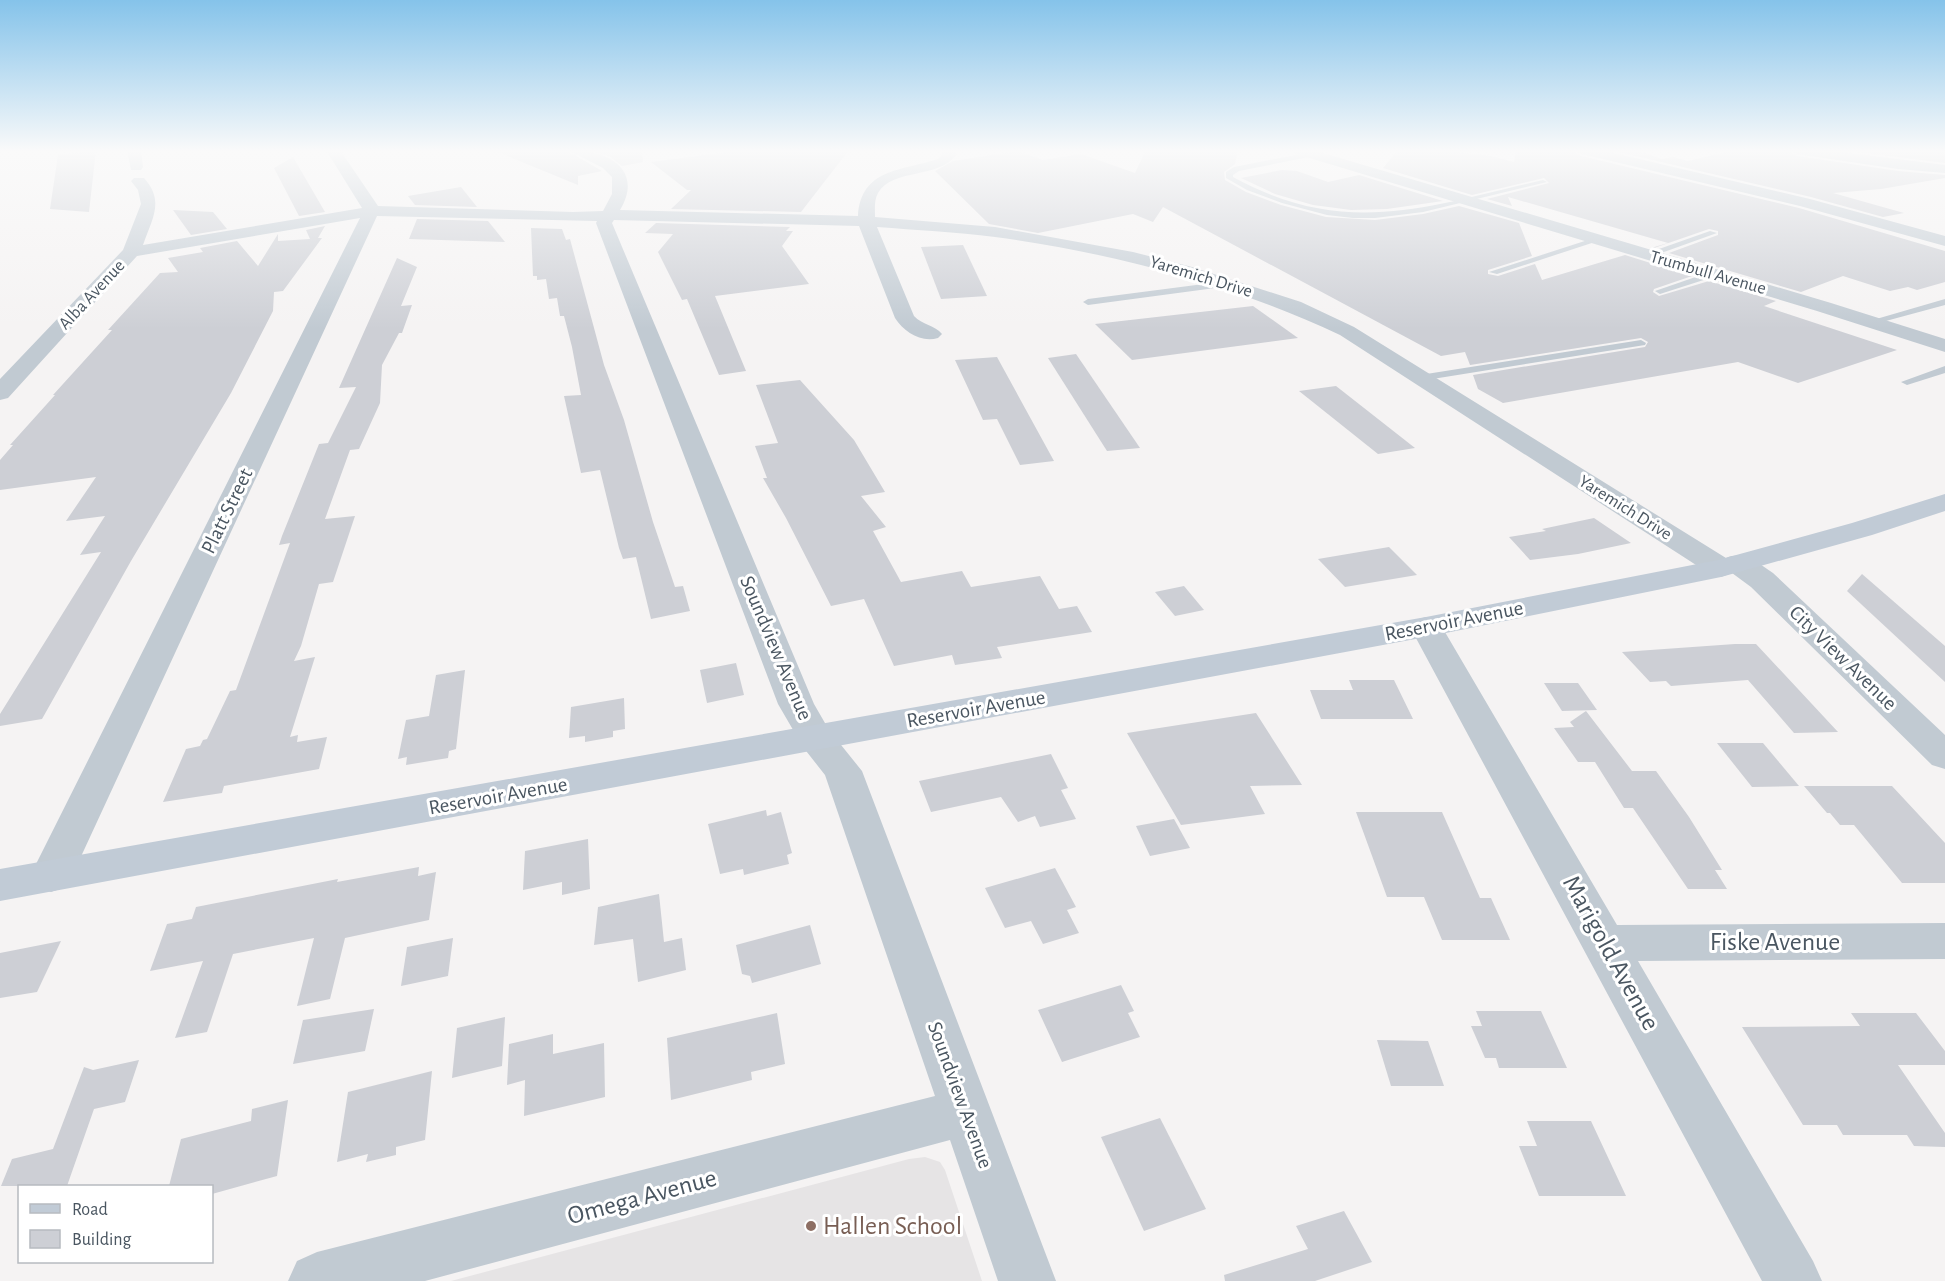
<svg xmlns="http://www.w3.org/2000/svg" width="1945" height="1281" font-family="'Alegreya Sans',sans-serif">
  <rect width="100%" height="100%" fill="#f5f3f3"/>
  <path fill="#e6e4e5" d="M925,1157L940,1162L945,1170L982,1281H451L909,1159Z"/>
  <g fill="#cdcfd5">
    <path d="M96,150L89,212L50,209L58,155Z"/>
    <path d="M493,150H566L602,171L578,176V185Z"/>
    <path d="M590,150H642L643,162L622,166L609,156Z"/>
    <path d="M744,150H849L801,212L671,209L691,190H687L651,162Z"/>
    <path d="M1146,150H1238L1235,164L1224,172L1225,180L1246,192L1281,205L1326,217L1375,220L1423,214L1459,206L1519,223L1532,256L1488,270V274L1498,276L1535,264L1542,280L1625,255L1692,276L1654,289L1653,292L1659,296L1709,281L1776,301L1764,306L1897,350L1798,383L1738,362L1503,403L1478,389L1473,375L1645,347L1648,342L1641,338L1470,365L1465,352L1441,356L1163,207L1153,222L1133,214L1038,233L989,224L935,171L953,161L1018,151L1043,160L1081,154L1135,173Z"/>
    <path d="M1398,150H1437L1491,156L1514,162L1516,150H1574L1577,155L1799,208L1945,251V282L1917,290L1908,287L1890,291L1843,276L1801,292L1669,253L1718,235V231L1709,229L1654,248H1651L1668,243L1508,197L1512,206L1487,199L1549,183L1544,178L1472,195L1383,168Z"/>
    <path d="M1610,150H1636L1662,159L1673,157L1688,161L1735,150H1788L1797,156L1898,171L1945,175V178L1881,189L1833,193L1904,213L1883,217L1811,197Z"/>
    <path d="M1842,150H1945V163Z"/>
    <path d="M293,157L325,212L299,216L274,168Z"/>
    <path d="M1282,170L1297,171L1328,182L1359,175L1443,201L1387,209L1351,210L1313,205L1275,194L1241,178Z"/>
    <path d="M461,187L477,207L415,205L408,196Z"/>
    <path d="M173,210L213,212L227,229L191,235Z"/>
    <path d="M417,219L488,221L505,242L409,239Z"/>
    <path d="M656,223L790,227L786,231H793L782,246L809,284L715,296L746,371L719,375L687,299L682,300L658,252L673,234L645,233Z"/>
    <path d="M325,226L318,238H322L283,291L274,292L273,311L231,393L131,561L42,719L0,726V714L101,552L80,555L105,516L66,521L96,477L0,490V460L13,445H10L55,395H53L112,330H108L160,273L178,272L168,258L203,252L200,248L237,241L258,266L278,234V241L310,239L306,230Z"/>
    <path d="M531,228L562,229L566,240L570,239L604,365L624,420L653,522L675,587L683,586L690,611L651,619L636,557L623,559L619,548L600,470L581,473L564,396L581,395L572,347L564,316H560L557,298L549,299L546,279L537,280V276H533Z"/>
    <path d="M963,245L987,296L941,299L921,247Z"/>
    <path d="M397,258L417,267L401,306L412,305L402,333H399L382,365L380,403L359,449L350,450L325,519L355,516L333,582L319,584L301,646L294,661L315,657L290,737L298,735L297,742L327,737L319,769L224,786L222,793L163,802L186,749L200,746L203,740L207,739L230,691L236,690L290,543L279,545L282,536L319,444L328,443L356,387L339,388Z"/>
    <path d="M1253,306L1298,338L1132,360L1095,324Z"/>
    <path d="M1076,354L1140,448L1107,451L1048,358Z"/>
    <path d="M997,357L1054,461L1020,465L997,419L983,420L955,360Z"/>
    <path d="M800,380L854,440L885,492L861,496L886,527L873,531L901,582L962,571L971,587L1040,576L1059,609L1077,606L1092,632L997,647L1002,658L955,665L952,655L894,666L864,599L831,606L786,518L763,478H767L755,446L778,443L756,385Z"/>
    <path d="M1336,386L1415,448L1378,454L1299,391Z"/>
    <path d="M1594,518L1631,543L1578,554L1530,560L1509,537L1546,531L1542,529Z"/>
    <path d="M1389,547L1417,575L1345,587L1318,559Z"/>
    <path d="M1862,574L1945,646V682L1847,591Z"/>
    <path d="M1184,586L1204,610L1175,616L1155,592Z"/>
    <path d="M1735,644H1756L1838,732L1794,733L1748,680L1671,686L1666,681L1650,682L1622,652Z"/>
    <path d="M736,663L744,695L707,703L700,670Z"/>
    <path d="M465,670L456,749L449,751L448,758L406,765L407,757L398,759L406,720L429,716L436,675Z"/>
    <path d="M1349,680H1394L1413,719H1321L1310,690H1353Z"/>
    <path d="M1544,683H1578L1597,710L1562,711Z"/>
    <path d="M624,698L625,729L613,731V737L585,742V736L569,738L571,707Z"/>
    <path d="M1586,711L1632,771H1656L1689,817L1722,870H1715L1727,889H1688L1633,808H1624L1595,762H1578L1554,728L1574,727L1570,722Z"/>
    <path d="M1256,713L1302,785L1250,786L1265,814L1181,825L1127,733Z"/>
    <path d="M1717,743H1763L1799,786L1752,787Z"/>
    <path d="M1051,754L1068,788L1061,790L1076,819L1040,827L1035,816L1018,822L1001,797L931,812L919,781Z"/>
    <path d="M1804,786H1892L1945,843V883H1902L1854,825H1840L1830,813H1827Z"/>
    <path d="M766,810L767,816L781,812L792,853L787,855L789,864L744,875L743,869L720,874L708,824Z"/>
    <path d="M1356,812H1442L1480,898H1491L1510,940H1442L1424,897H1387Z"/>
    <path d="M1174,819L1190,848L1150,856L1136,826Z"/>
    <path d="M588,839L590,889L562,895V882L523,890L525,851Z"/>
    <path d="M419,867L418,876L436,872L429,920L345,938L330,999L297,1006L314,938L233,954L207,1032L175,1038L203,961L150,971L167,924L192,919L196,907L338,879L337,882Z"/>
    <path d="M1055,868L1076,907L1067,910L1079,933L1043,944L1031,921L1005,928L985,888Z"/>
    <path d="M659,894L664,942L682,938L686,970L638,982L633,939L594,945L598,907Z"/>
    <path d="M810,925L821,964L752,983L750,976L742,974L736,945Z"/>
    <path d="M453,938L448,976L401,986L407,947Z"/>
    <path d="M61,941L37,992L0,998V953Z"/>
    <path d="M1121,985L1134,1011L1128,1013L1140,1037L1062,1062L1038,1010Z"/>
    <path d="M374,1009L365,1051L293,1064L303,1020Z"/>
    <path d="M1476,1011H1541L1567,1068H1499L1496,1058H1485L1471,1026H1482Z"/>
    <path d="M777,1013L785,1064L751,1072L752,1080L671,1100L667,1038Z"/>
    <path d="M1851,1013H1916L1945,1051V1065H1898L1945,1133V1147L1914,1146L1907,1135H1843L1837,1125H1803L1742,1027L1860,1026Z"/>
    <path d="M505,1017L502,1066L452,1078L457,1028Z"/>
    <path d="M553,1034V1054L604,1043L605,1097L524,1116L525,1080L507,1085L509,1044Z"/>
    <path d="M1377,1040L1428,1041L1444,1086H1391Z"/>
    <path d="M139,1060L125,1102L94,1109L67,1186H1L12,1159L53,1149L84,1067L93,1070Z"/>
    <path d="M432,1071L425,1140L396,1147V1155L366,1162L368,1154L337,1162L348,1092Z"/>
    <path d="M288,1100L277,1176L212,1194V1186H169L181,1139L251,1121L252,1109Z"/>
    <path d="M1160,1118L1206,1209L1144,1231L1101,1137Z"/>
    <path d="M1527,1121H1591L1626,1196H1539L1519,1146H1537Z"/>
    <path d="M1344,1211L1372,1262L1315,1281H1225L1224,1275L1308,1249L1296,1226Z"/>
  </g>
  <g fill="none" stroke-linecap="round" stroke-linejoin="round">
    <g fill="#c1cad2" fill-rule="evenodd">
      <path d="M1311,152L1314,156L1239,171L1233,175V177C1346,239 1428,206 1543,180L1547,182L1423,212L1375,218H1353L1327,215L1282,203L1247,190L1226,178V172L1234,167Z"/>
      <path d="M1710,231L1717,233L1650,257L1642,255Z"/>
      <path d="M1594,238L1601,240L1497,274L1489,272Z"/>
      <path d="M1713,271L1716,272V276L1660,294L1655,291Z"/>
      <path d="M1227,281L1230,282V286L1088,305L1083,302L1088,299Z"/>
      <path d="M1945,299V305L1871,325L1866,322Z"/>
      <path d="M1641,340L1646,343L1645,345L1420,381L1414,378L1420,375Z"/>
      <path d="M1945,366V373L1907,385L1901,382Z"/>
    </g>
    <g fill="#c1cad2" fill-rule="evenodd">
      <path d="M127,150H141L143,167L141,170H131Z"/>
      <path d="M326,150H340L378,206L573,212L603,211L612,194V177L603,168L568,150C605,149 645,168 620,210L858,216C861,168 902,171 938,159L942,155L940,150H954L956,155C939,179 892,168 878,193C874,200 875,209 875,217L995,227L1133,252L1192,267L1301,302L1354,327L1726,558C1744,550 1758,563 1773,573L1945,735V769L1932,765L1751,587L1732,573L1721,577L1710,574L1340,335C1232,284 1113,253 995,237C956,232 916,230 877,227L914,316C922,325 935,325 942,334L938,338C921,343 904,332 895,318L859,226L614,220L612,223L814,704L829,730L862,771L1056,1281H998L950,1140L425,1281H288L297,1261L317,1252L935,1096L825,775L803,747L778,704L596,223L597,221L377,216L72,876L66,887L51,892L36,887L30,876L360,218L137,256L8,398L0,400V379L123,250L141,204L138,190L131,181L134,178H144C165,201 152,219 143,245L362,208Z"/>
      <path d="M1576,150H1601L1810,199L1945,236V246L1800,206L1578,153Z"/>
      <path d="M1790,150H1825L1945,165V173L1898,169L1797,154Z"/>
      <path d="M1426,617L1437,620L1442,627L1617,925L1945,923V959L1638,961L1813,1261L1822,1281H1762L1410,627L1415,620Z"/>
    </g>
    <path fill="#c1cad2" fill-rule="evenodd" d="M1291,150H1313L1831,303L1945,339V352L1817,311L1293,153Z"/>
    <path fill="#c1cbd6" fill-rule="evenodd" d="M1945,494V511L1872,535L1721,577L1426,637L0,901V869L1426,617L1718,560L1852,523Z"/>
  </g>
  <linearGradient id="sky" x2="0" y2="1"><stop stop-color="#85c3ea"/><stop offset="0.46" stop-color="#fafafa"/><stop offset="1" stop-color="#fafafa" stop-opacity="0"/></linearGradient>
  <rect width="1945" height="329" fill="url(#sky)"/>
  <circle fill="#8d6e63" stroke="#fff" stroke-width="2" cx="811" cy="1226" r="6"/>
  <g text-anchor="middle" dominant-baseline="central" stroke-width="6" stroke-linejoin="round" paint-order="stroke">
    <g font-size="18" fill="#4a5661" stroke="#fff">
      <text transform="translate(1708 273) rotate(16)">Trumbull Avenue</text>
      <text transform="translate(1201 277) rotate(17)">Yaremich Drive</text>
      <text transform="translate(92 295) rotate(-47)">Alba Avenue</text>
      <text transform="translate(1625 508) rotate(32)">Yaremich Drive</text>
    </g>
    <g font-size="21" fill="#4a5661" stroke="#fff">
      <text transform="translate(227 511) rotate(-64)">Platt Street</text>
      <text transform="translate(1454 621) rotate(-11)">Reservoir Avenue</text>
      <text transform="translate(776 648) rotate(67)">Soundview Avenue</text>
      <text transform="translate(1843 658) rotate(44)">City View Avenue</text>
      <text transform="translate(976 709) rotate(-10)">Reservoir Avenue</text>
      <text transform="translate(498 796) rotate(-10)">Reservoir Avenue</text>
      <text transform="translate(960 1095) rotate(70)">Soundview Avenue</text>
    </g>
    <g font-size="26" fill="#4a5661" stroke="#fff">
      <text x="1775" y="942">Fiske Avenue</text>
      <text transform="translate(1611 953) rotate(61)">Marigold Avenue</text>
      <text transform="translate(642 1197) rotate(-15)">Omega Avenue</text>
    </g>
    <g font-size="26" fill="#785e54" stroke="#fff" text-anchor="start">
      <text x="823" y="1226">Hallen School</text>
    </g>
  </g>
  <rect x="18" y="1185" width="195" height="78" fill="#ffffff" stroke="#b7bbc0" stroke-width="1.5"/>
  <rect x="30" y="1204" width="30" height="9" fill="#c1cbd6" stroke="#b7bbc0" stroke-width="1.5"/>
  <text x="72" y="1215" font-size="18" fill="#4a5661">Road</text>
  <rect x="30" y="1230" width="30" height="18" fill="#cdcfd5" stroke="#b7bbc0" stroke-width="1.5"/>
  <text x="72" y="1245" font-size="18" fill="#4a5661">Building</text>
</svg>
